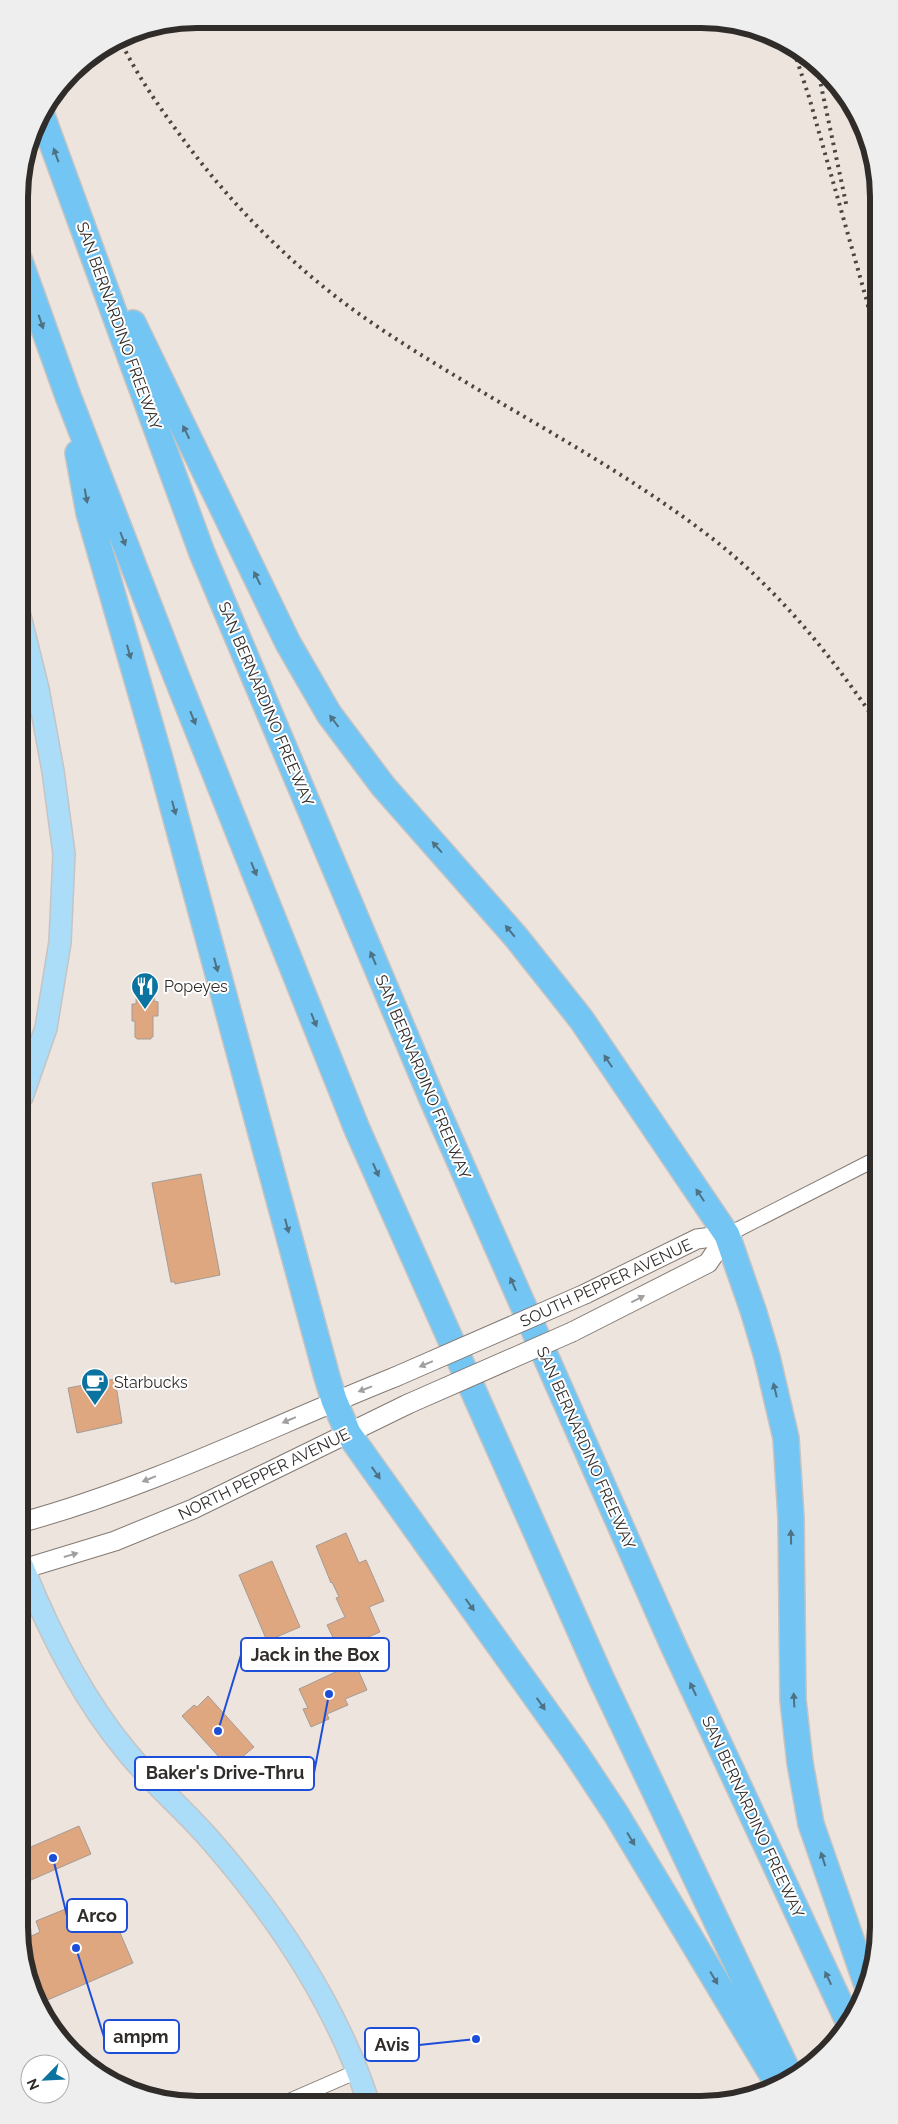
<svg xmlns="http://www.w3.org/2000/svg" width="898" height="2124" font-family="Raleway,sans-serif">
  <rect width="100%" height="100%" fill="#eee4de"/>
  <g fill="#dea780" stroke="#a49b95">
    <path d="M137,976L155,977L154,1001L158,1002V1016H153V1037H151V1039H137L135,1037V1021H132V1004H136Z"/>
    <path d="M201,1174L220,1275L175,1284V1282H171L152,1183Z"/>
    <path d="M115,1379L122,1423L77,1433L68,1388Z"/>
    <path d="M346,1533L359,1563L366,1560L384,1601L369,1607L380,1632L339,1650L327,1625L345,1617L336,1598L339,1597L332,1582L331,1583L316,1546Z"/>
    <path d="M272,1561L300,1627L267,1641L239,1575Z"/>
    <path d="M355,1663L367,1690L345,1699L348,1705L327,1714L329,1719L311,1727L303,1709L308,1708L299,1689Z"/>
    <path d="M208,1696L254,1747L229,1768L182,1716L194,1705L197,1707Z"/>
    <path d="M79,1826L91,1854L24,1883V1850Z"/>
    <path d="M106,1900L133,1963L43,2002L31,1974L26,1976L25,1974V1939L40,1932L36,1921L68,1908L72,1917L93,1908L92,1906Z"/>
  </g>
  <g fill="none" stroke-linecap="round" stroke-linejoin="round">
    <g stroke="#837a74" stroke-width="16">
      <g id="minor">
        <path d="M727,1235L876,1159"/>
        <path d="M289,2101L358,2071"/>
      </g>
    </g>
    <g stroke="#837a74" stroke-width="21">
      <g id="secondary">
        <path d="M585,1294L697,1239L727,1235"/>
        <path d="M572,1332L708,1263L727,1235"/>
        <path d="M23,1522C151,1487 272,1426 395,1377"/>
        <path d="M23,1569L115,1541L193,1509L408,1404"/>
      </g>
    </g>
    <g stroke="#c5c4c3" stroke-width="24">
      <g id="primary">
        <path d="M20,616L38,689L53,771L64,854L60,942L46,1028L22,1097"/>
        <path d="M23,1567C49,1632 82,1698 127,1752C153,1784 186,1811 213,1843C279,1919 336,2004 368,2101"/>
      </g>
    </g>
    <g stroke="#c5c4c3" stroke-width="28">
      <g id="motorway">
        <path d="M41,113L202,553L433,1101L673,1645L849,2023"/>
        <path d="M19,259L68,396L175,673L357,1129L601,1678L792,2080"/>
        <path d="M133,323L288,643L329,714L383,786L516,937L581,1019L727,1235L754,1313L767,1357L786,1438L791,1518L793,1700L800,1763L811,1824L868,1988"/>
        <path d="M78,453L89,513L160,759L327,1377L334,1400L348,1433L575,1752L616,1814L779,2086"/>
      </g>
    </g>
    <use href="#minor" stroke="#fff" stroke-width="14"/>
    <use href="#secondary" stroke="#fff" stroke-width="19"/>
    <use href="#primary" stroke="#abdcf8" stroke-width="21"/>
    <use href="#motorway" stroke="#73c5f3" stroke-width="25"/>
    <g stroke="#4a4542" stroke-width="4" stroke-dasharray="2.5 5" stroke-linecap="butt">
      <path d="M119,38C136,74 159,107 183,139C236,211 301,275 375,325C486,400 607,457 713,539C777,589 829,653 875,720"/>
      <path d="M792,45L809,97L870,312"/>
      <path d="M816,62L847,208"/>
      <path d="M868,305L874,332"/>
    </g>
    <g stroke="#837a74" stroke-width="21" stroke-linecap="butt">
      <g id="secondary-bridge">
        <path d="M395,1377L585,1294"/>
        <path d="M408,1404L572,1332"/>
      </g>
    </g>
    <use href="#secondary-bridge" stroke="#fff" stroke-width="19"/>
  </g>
  <defs><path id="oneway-solid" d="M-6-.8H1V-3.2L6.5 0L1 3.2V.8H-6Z" transform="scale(1.25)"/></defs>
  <g fill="#4e7184">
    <use href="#oneway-solid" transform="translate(56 155) rotate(-110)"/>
    <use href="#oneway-solid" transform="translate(41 322) rotate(71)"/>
    <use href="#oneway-solid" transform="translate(186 432) rotate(-116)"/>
    <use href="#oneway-solid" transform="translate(86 496) rotate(80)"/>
    <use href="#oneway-solid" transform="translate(123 539) rotate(69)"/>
    <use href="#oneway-solid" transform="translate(257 578) rotate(-116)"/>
    <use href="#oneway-solid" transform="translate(129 652) rotate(74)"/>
    <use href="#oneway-solid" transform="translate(193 718) rotate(68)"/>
    <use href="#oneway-solid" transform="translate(334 721) rotate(-127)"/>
    <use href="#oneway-solid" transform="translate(174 808) rotate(75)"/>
    <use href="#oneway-solid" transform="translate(437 847) rotate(-132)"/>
    <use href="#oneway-solid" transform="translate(254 869) rotate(68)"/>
    <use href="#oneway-solid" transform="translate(510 931) rotate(-130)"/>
    <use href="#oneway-solid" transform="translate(373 958) rotate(-113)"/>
    <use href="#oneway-solid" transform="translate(216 965) rotate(75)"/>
    <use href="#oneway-solid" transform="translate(314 1020) rotate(68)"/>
    <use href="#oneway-solid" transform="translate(608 1061) rotate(-124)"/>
    <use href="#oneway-solid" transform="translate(376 1170) rotate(66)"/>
    <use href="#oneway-solid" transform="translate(700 1195) rotate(-124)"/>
    <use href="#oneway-solid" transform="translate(287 1226) rotate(75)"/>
    <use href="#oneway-solid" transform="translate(513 1284) rotate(-114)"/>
    <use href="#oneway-solid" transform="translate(775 1390) rotate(-104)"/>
    <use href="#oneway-solid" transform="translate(376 1473) rotate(55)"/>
    <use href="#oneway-solid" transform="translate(791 1537) rotate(-91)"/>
    <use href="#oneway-solid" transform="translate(470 1605) rotate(54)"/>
    <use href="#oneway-solid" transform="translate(693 1689) rotate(-115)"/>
    <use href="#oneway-solid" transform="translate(794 1700) rotate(-93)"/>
    <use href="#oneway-solid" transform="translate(541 1704) rotate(55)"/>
    <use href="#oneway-solid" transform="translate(631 1839) rotate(59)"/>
    <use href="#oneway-solid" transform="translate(823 1859) rotate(-108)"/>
    <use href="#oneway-solid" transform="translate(714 1978) rotate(59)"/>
    <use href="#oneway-solid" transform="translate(828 1978) rotate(-115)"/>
  </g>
  <g fill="#a2a09f">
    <use href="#oneway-solid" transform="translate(638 1299) rotate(-27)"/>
    <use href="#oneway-solid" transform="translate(426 1364) rotate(157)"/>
    <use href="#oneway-solid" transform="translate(365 1389) rotate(159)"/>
    <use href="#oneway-solid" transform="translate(289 1420) rotate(157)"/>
    <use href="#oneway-solid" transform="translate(149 1479) rotate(158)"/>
    <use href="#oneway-solid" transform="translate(71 1555) rotate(-16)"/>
  </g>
  <defs>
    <g id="restaurant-pin" transform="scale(1.4375)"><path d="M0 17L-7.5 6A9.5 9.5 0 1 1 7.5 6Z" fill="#0b739f" stroke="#fff"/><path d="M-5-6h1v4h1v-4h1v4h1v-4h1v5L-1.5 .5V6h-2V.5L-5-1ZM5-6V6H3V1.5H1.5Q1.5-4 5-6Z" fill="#fff"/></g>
    <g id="cafe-pin" transform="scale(1.4375)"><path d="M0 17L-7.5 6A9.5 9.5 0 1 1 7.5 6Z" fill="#0b739f" stroke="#fff"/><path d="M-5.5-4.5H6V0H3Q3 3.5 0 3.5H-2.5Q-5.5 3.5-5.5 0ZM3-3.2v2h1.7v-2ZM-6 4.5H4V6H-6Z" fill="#fff"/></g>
  </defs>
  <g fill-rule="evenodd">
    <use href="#restaurant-pin" x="145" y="986"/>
    <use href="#cafe-pin" x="95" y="1382"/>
  </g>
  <g text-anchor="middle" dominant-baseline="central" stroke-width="4" stroke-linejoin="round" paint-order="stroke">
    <g font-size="16" fill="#302c2a" stroke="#fff">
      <text transform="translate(119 326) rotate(70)">SAN BERNARDINO FREEWAY</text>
      <text transform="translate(266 704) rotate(67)">SAN BERNARDINO FREEWAY</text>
      <text transform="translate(423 1077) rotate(67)">SAN BERNARDINO FREEWAY</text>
      <text transform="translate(606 1283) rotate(-25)">SOUTH PEPPER AVENUE</text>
      <text transform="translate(586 1448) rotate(66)">SAN BERNARDINO FREEWAY</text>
      <text transform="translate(264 1474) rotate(-26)">NORTH PEPPER AVENUE</text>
      <text transform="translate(753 1817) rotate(65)">SAN BERNARDINO FREEWAY</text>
    </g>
    <g font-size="16" fill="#302c2a" stroke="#fff" text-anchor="start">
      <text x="164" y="986">Popeyes</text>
      <text x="114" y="1382">Starbucks</text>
    </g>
  </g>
  <path d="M0 0H898V2124H0ZM197 28H701A169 169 0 0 1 870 197V1927A169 169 0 0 1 701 2096H197A169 169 0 0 1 28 1927V197A169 169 0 0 1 197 28Z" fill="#eee" fill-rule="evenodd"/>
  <path fill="none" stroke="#302c2a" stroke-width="6" d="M197 28H701A169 169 0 0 1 870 197V1927A169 169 0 0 1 701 2096H197A169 169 0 0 1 28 1927V197A169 169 0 0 1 197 28Z"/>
  <path fill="none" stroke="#1d4ed8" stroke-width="2" d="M218 1731L241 1655M329 1694L314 1773M53 1858L67 1916M76 1948L104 2037M476 2039L419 2045"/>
  <g fill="#1d4ed8" stroke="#fff" stroke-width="2">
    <circle cx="218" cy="1731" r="5"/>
    <circle cx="329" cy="1694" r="5"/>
    <circle cx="53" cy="1858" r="5"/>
    <circle cx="76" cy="1948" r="5"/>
    <circle cx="476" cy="2039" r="5"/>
  </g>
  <g fill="#fff" stroke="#1d4ed8" stroke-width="2">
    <rect x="241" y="1638" width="148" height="33" rx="5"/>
    <rect x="135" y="1757" width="179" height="33" rx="5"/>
    <rect x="67" y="1899" width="60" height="33" rx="5"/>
    <rect x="104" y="2020" width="75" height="33" rx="5"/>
    <rect x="365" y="2028" width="54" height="33" rx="5"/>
  </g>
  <g font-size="18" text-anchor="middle" font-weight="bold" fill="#302c2a">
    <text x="315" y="1661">Jack in the Box</text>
    <text x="225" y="1779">Baker's Drive-Thru</text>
    <text x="97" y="1922">Arco</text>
    <text x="141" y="2043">ampm</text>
    <text x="392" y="2051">Avis</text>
  </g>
  <g transform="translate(45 2079) rotate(246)"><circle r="24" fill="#ffffff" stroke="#acabaa"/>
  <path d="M0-4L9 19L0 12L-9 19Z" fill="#0b739f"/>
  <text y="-8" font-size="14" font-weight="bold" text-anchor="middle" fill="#302c2a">N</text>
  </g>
</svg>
